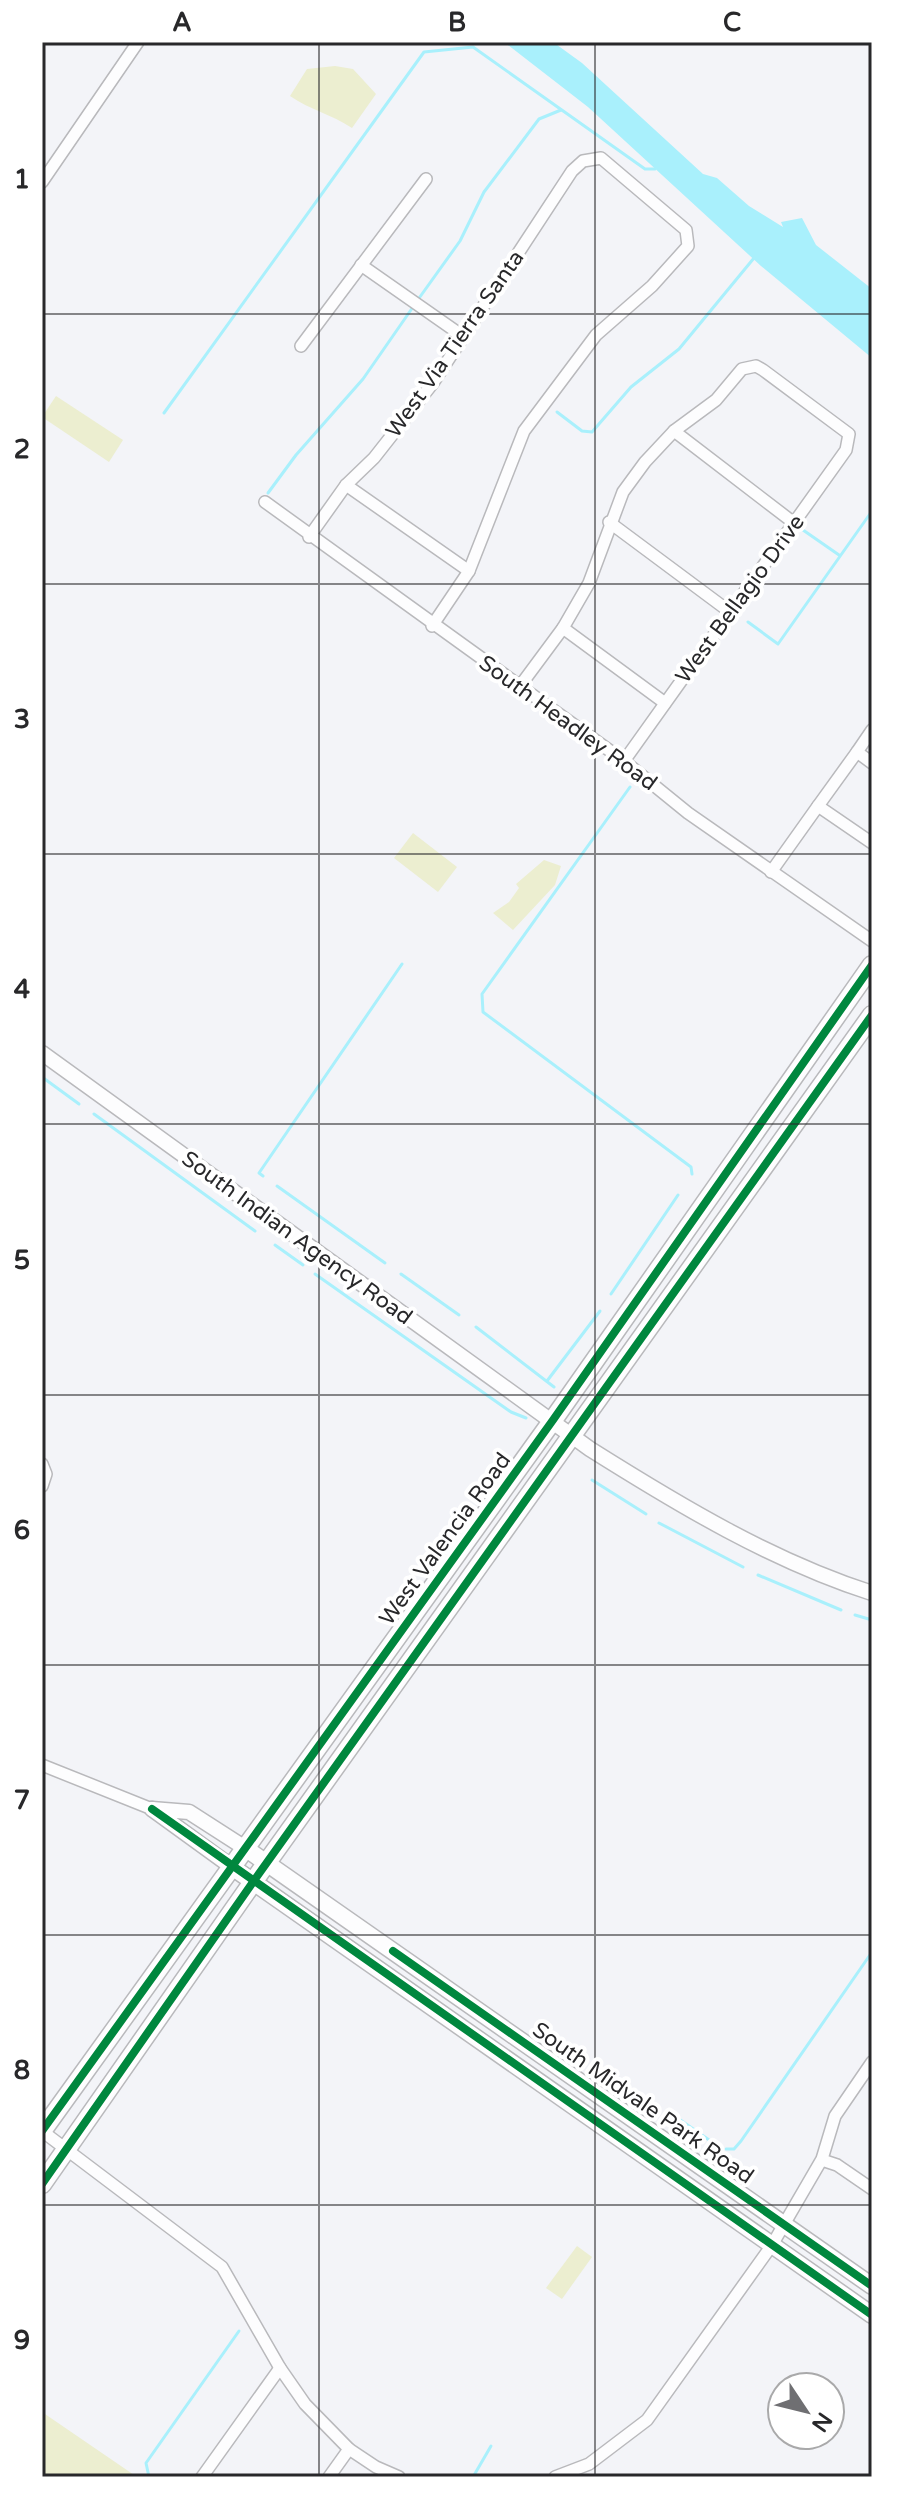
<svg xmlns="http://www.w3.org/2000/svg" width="914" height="2519" font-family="'Varela Round',sans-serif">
  <rect width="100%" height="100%" fill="#f3f4f8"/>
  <g fill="#eceed0">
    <path d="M335,66L353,69L376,94L352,128C331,114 310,110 290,96L307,69Z"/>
    <path d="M56,396L123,440L109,462L42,417Z"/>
    <path d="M413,833L457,867L438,892L394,858Z"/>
    <path d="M544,860L561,866L555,885L513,930L493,913L509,902L519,888L516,884Z"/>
    <path d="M577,2246L592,2257L562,2299L546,2288Z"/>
    <path d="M42,2412L137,2477H42Z"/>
  </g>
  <path fill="#a9f0fc" d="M504,42H553L582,63L703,174L717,178L749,206L783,227L781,222L802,218L816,245L872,289V358L761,266L588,107Z"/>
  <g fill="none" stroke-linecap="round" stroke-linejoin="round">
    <g stroke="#a9f0fc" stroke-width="3">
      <path d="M417,301L460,241L484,192L539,119L561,110"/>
      <path d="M557,412L582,431L592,432L631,387L679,349L754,258"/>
      <path d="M164,413L424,52L473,47L645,169H655"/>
      <path d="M268,493L296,455L363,379L413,307"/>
      <path d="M803,530L839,555"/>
      <path d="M748,622L778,644L872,511"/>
      <path d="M630,787L482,994L483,1012L691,1167L692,1174"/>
      <path d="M42,1077L79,1104"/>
      <path d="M94,1114L255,1231"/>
      <path d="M263,1176L259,1173L402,964"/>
      <path d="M277,1186L385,1263"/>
      <path d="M275,1245L303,1265"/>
      <path d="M315,1274L511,1412L526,1418"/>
      <path d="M401,1274L459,1315"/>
      <path d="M611,1294L678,1195"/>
      <path d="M476,1327L554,1387"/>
      <path d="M547,1381L600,1311"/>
      <path d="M592,1480L646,1514"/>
      <path d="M659,1523L743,1567"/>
      <path d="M758,1575L841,1610"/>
      <path d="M855,1615L872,1620"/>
      <path d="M676,2117L712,2142"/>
      <path d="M726,2149H734L741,2141L872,1952"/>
      <path d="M149,2477L146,2463L239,2331"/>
      <path d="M473,2477L491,2446"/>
    </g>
    <g stroke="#b9b9bc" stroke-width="14">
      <g id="minor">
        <path d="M42,182L138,42"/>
        <path d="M361,265L464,337"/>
        <path d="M301,346L426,179"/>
        <path d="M674,431L794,523"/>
        <path d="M346,485L469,571"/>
        <path d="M265,502L624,761L688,813L872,941"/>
        <path d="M609,522L730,612"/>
        <path d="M309,537L346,485L374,458L433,383L572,171L583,161L601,158L686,230L688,246L652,286L596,335L524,431L469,571L432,626"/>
        <path d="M563,628L665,703"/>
        <path d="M520,686L563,628L589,583L623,492L645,462L674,431L716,400L742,369L756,366L763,370L849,434L846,450L624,761"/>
        <path d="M857,752L872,730"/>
        <path d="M818,806L857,752L872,763"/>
        <path d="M771,872L818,806L872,843"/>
        <path d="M42,1464L46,1474L42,1486"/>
        <path d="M42,1765L152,1809"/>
        <path d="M42,2131L222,2267L280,2368L305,2404L349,2449L376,2467L399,2477"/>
        <path d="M822,2160L837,2165L872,2189"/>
        <path d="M202,2477L280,2368"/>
        <path d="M329,2477L349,2449"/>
        <path d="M555,2477L589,2464L647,2420L772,2245L822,2159L835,2116L872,2062"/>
      </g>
    </g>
    <g stroke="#b9b9bc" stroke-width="17">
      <g id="tertiary">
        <path d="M42,1053L590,1449C679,1505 772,1561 872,1593"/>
        <path d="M152,1809L189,1812L245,1848"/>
        <path d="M152,1809L232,1867"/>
      </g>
    </g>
    <g stroke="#b9b9bc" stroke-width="19">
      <g id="secondary">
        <path d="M245,1848L872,2286"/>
        <path d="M232,1867L872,2315"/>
      </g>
    </g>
    <g stroke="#b9b9bc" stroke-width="21">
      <g id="primary">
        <path d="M42,2131L553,1420L872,965"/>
        <path d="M42,2184L253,1882L872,1015"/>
      </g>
    </g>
    <use href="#minor" stroke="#fdfdfe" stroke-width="11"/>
    <use href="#tertiary" stroke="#fdfdfe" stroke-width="14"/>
    <use href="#secondary" stroke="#fdfdfe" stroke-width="16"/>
    <use href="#primary" stroke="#fdfdfe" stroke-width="18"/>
    <g stroke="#fff" stroke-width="13">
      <g id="cycleway">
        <path d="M152,1809L872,2315"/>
        <path d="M393,1951L872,2286"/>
        <path d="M42,2131L553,1420L872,965"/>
        <path d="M42,2184L253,1882L872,1015"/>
      </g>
    </g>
    <use href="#cycleway" stroke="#00873e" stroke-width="8"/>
  </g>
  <path fill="none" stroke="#28282a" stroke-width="2" stroke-opacity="0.55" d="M319,42V2477M595,42V2477M42,314H872M42,584H872M42,854H872M42,1124H872M42,1395H872M42,1665H872M42,1935H872M42,2205H872"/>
  <g text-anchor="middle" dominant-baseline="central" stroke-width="8" stroke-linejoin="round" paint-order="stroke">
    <g font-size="22" fill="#28282a" stroke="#fff">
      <text transform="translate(455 344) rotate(-55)">West Via Tierra Santa</text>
      <text transform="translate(740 599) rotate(-54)">West Bellagio Drive</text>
      <text transform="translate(568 723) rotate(36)">South Headley Road</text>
      <text transform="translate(297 1238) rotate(36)">South Indian Agency Road</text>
      <text transform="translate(445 1539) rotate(-54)">West Valencia Road</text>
      <text transform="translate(643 2103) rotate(35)">South Midvale Park Road</text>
    </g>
  </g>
  <rect width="914" height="2519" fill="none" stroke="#ffffff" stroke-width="88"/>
  <g transform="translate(806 2411) rotate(125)"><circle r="38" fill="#ffffff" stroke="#a9a9aa" stroke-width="2"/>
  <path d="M0-6L14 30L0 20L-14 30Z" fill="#6f6f72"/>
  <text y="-12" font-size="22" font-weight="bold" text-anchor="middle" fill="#28282a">N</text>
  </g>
  <rect x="44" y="44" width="826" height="2431" fill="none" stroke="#28282a" stroke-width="3"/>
  <g font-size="26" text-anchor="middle" font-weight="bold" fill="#28282a">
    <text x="182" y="31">A</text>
    <text x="457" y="31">B</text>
    <text x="732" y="31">C</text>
    <text x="22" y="188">1</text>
    <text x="22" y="458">2</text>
    <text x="22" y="728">3</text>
    <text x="22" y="998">4</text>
    <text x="22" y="1269">5</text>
    <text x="22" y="1539">6</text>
    <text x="22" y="1809">7</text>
    <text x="22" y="2079">8</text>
    <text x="22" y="2349">9</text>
  </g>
</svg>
